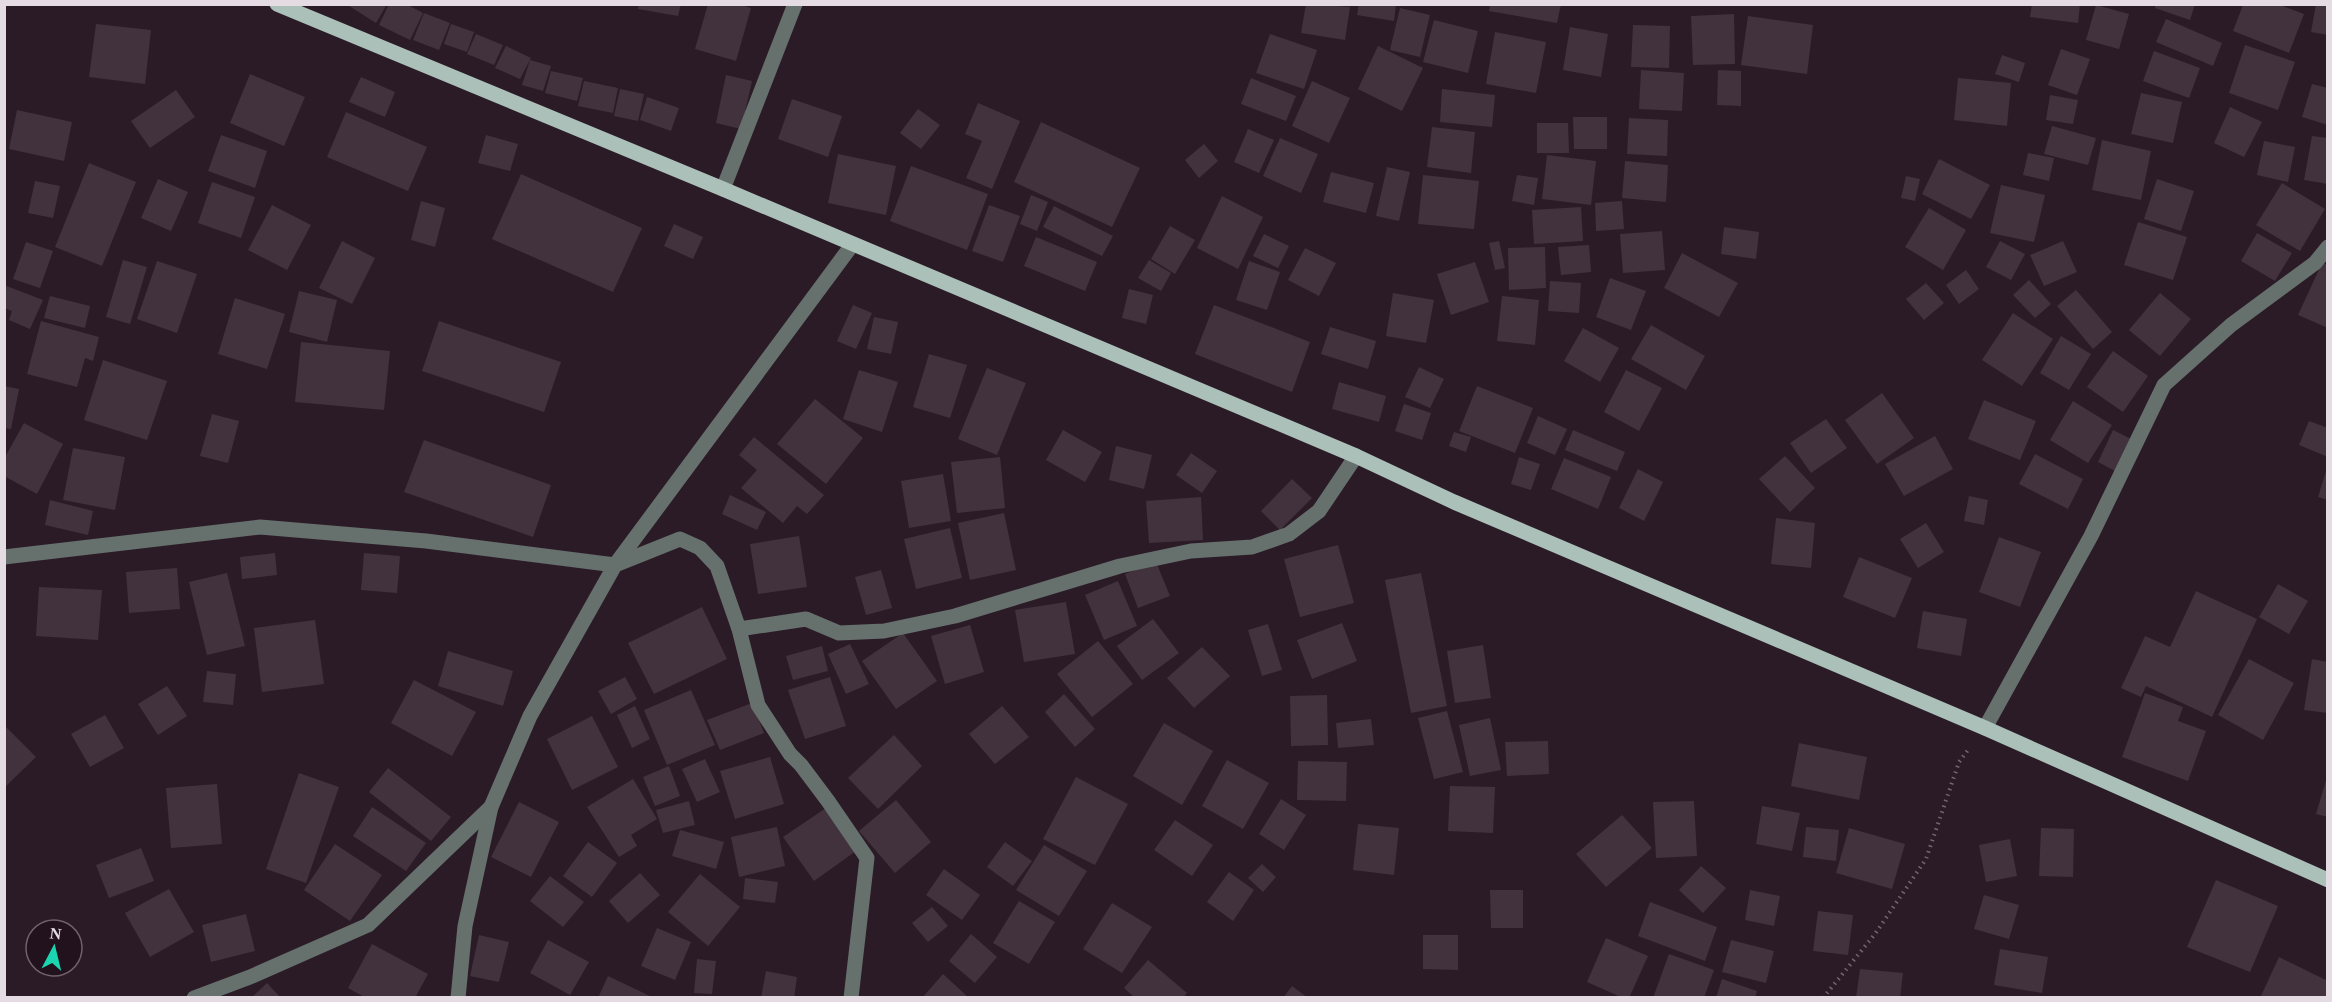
<svg xmlns="http://www.w3.org/2000/svg" width="2332" height="1002" font-family="Georgia,serif">
  <rect width="100%" height="100%" fill="#2b1b26"/>
  <g fill="#42323d">
    <path d="M346,4H387L376,23Z"/>
    <path d="M389,4H406L423,13L410,40L379,25Z"/>
    <path d="M639,4H681L678,16L638,9Z"/>
    <path d="M708,4H738L751,8L736,61L695,49Z"/>
    <path d="M1306,4L1350,7L1345,40L1301,33Z"/>
    <path d="M1359,4H1396L1394,21L1357,15Z"/>
    <path d="M1490,4H1561L1557,23L1489,11Z"/>
    <path d="M2032,4H2080L2078,23L2030,17Z"/>
    <path d="M2156,4H2195L2190,20L2155,8Z"/>
    <path d="M2316,4H2328V35L2311,32Z"/>
    <path d="M2096,5L2129,14L2119,49L2086,40Z"/>
    <path d="M2243,5H2280L2304,14L2289,53L2233,31Z"/>
    <path d="M1400,8L1430,15L1420,57L1390,50Z"/>
    <path d="M424,13L450,23L439,50L413,40Z"/>
    <path d="M1734,14L1735,64L1693,65L1691,16Z"/>
    <path d="M1748,16L1813,25L1807,74L1741,65Z"/>
    <path d="M2166,19L2222,43L2213,66L2156,42Z"/>
    <path d="M1434,20L1478,31L1468,73L1423,62Z"/>
    <path d="M96,24L151,30L145,84L89,77Z"/>
    <path d="M451,24L474,32L467,52L444,44Z"/>
    <path d="M1633,25L1670,26L1669,68L1631,67Z"/>
    <path d="M1570,27L1608,34L1601,77L1563,70Z"/>
    <path d="M1495,32L1546,42L1536,93L1486,84Z"/>
    <path d="M476,34L503,45L494,65L467,54Z"/>
    <path d="M1270,34L1317,50L1304,89L1256,73Z"/>
    <path d="M2245,45L2295,62L2278,110L2229,93Z"/>
    <path d="M506,46L531,58L520,79L495,68Z"/>
    <path d="M1378,46L1423,68L1402,111L1358,89Z"/>
    <path d="M2061,49L2090,59L2077,95L2048,85Z"/>
    <path d="M2154,51L2200,68L2189,98L2143,81Z"/>
    <path d="M2002,55L2025,63L2019,82L1995,74Z"/>
    <path d="M530,60L551,66L543,91L522,85Z"/>
    <path d="M1641,70L1684,73L1682,111L1639,109Z"/>
    <path d="M1718,70L1741,71V106L1717,105Z"/>
    <path d="M551,71L583,78L577,101L545,93Z"/>
    <path d="M250,74L305,97L284,146L230,123Z"/>
    <path d="M726,75L752,81L741,129L716,123Z"/>
    <path d="M361,77L395,92L385,117L349,102Z"/>
    <path d="M1251,78L1296,96L1286,121L1241,104Z"/>
    <path d="M1958,78L2011,83L2007,126L1954,120Z"/>
    <path d="M584,81L618,88L613,113L578,106Z"/>
    <path d="M1312,81L1350,98L1329,143L1292,126Z"/>
    <path d="M2312,84L2328,88V125L2302,117Z"/>
    <path d="M620,89L644,94L638,121L614,116Z"/>
    <path d="M1442,89L1495,95L1492,127L1440,122Z"/>
    <path d="M176,90L195,117L150,148L131,121Z"/>
    <path d="M2141,93L2182,102L2173,143L2131,134Z"/>
    <path d="M2050,95L2078,100L2073,124L2046,120Z"/>
    <path d="M647,97L679,108L671,131L640,120Z"/>
    <path d="M792,99L842,116L828,157L778,139Z"/>
    <path d="M978,103L1020,121L992,189L966,178L982,141L965,134Z"/>
    <path d="M2230,107L2262,122L2244,157L2214,143Z"/>
    <path d="M918,109L940,125L921,149L900,133Z"/>
    <path d="M17,110L72,122L64,161L9,149Z"/>
    <path d="M346,112L427,147L408,191L327,157Z"/>
    <path d="M1573,117H1607V149H1574Z"/>
    <path d="M1629,118L1668,120L1667,156L1627,154Z"/>
    <path d="M1041,122L1140,168L1112,227L1014,182Z"/>
    <path d="M1537,123H1568L1569,153H1537Z"/>
    <path d="M2052,126L2096,138L2088,165L2044,154Z"/>
    <path d="M1432,127L1475,132L1471,173L1427,167Z"/>
    <path d="M1248,129L1274,140L1259,173L1234,162Z"/>
    <path d="M221,135L267,151L255,188L208,171Z"/>
    <path d="M486,135L518,144L510,171L478,163Z"/>
    <path d="M2312,136L2328,138V184L2304,180Z"/>
    <path d="M1280,138L1318,154L1301,193L1263,176Z"/>
    <path d="M2102,140L2151,151L2141,200L2092,190Z"/>
    <path d="M2264,141L2295,147L2288,182L2257,175Z"/>
    <path d="M1204,144L1218,161L1199,178L1185,160Z"/>
    <path d="M2028,153L2054,158L2049,181L2023,175Z"/>
    <path d="M838,154L896,166L886,215L828,203Z"/>
    <path d="M1547,155L1596,161L1591,205L1542,199Z"/>
    <path d="M1939,159L1990,185L1971,219L1922,194Z"/>
    <path d="M1625,161L1668,165L1666,202L1622,198Z"/>
    <path d="M89,163L136,182L102,266L55,247Z"/>
    <path d="M911,166L988,194L967,250L890,221Z"/>
    <path d="M1387,167L1410,172L1399,221L1376,216Z"/>
    <path d="M1331,172L1374,183L1366,213L1323,202Z"/>
    <path d="M521,174L642,228L613,292L492,239Z"/>
    <path d="M1423,175L1479,181L1474,229L1418,224Z"/>
    <path d="M1517,175L1538,178L1534,205L1512,201Z"/>
    <path d="M1906,176L1920,179L1915,201L1901,198Z"/>
    <path d="M158,179L188,192L171,231L141,218Z"/>
    <path d="M2157,179L2194,191L2181,231L2144,219Z"/>
    <path d="M35,181L60,186L53,218L28,213Z"/>
    <path d="M212,182L255,197L241,238L198,223Z"/>
    <path d="M2282,183L2325,209L2300,251L2256,225Z"/>
    <path d="M2001,185L2045,195L2034,242L1990,233Z"/>
    <path d="M1031,195L1048,202L1037,231L1020,224Z"/>
    <path d="M1222,196L1263,217L1238,269L1197,248Z"/>
    <path d="M421,201L445,208L435,247L411,240Z"/>
    <path d="M1622,201L1624,229L1596,231L1595,203Z"/>
    <path d="M272,205L311,225L287,270L248,250Z"/>
    <path d="M989,205L1020,216L1003,262L972,251Z"/>
    <path d="M1054,206L1113,236L1102,256L1043,227Z"/>
    <path d="M1581,207L1583,241L1534,244L1532,210Z"/>
    <path d="M1929,208L1966,230L1943,270L1905,247Z"/>
    <path d="M2138,222L2187,237L2173,280L2124,265Z"/>
    <path d="M674,224L703,237L693,259L664,246Z"/>
    <path d="M1170,226L1195,240L1175,274L1151,259Z"/>
    <path d="M1724,227L1759,232L1756,259L1721,254Z"/>
    <path d="M1662,231L1665,270L1623,273L1620,234Z"/>
    <path d="M2257,233L2292,253L2275,281L2241,261Z"/>
    <path d="M1264,234L1289,246L1278,268L1253,256Z"/>
    <path d="M1036,237L1097,262L1085,291L1024,266Z"/>
    <path d="M342,241L375,258L352,304L319,288Z"/>
    <path d="M1499,241L1505,268L1495,270L1489,243Z"/>
    <path d="M2000,241L2025,254L2011,280L1986,267Z"/>
    <path d="M2063,241L2077,272L2044,286L2030,255Z"/>
    <path d="M26,242L53,251L40,288L13,279Z"/>
    <path d="M1589,245L1591,272L1561,275L1558,247Z"/>
    <path d="M1545,247L1546,288L1509,290L1508,248Z"/>
    <path d="M1305,248L1336,263L1319,296L1288,280Z"/>
    <path d="M1682,253L1738,283L1719,317L1664,288Z"/>
    <path d="M123,260L147,267L130,324L106,317Z"/>
    <path d="M1149,260L1171,273L1161,291L1138,278Z"/>
    <path d="M157,261L197,274L177,333L137,319Z"/>
    <path d="M1249,261L1280,272L1267,310L1236,300Z"/>
    <path d="M1475,262L1489,302L1451,315L1437,274Z"/>
    <path d="M2322,263L2328,265V328L2298,315Z"/>
    <path d="M1966,270L1979,289L1959,304L1946,285Z"/>
    <path d="M1610,278L1646,291L1631,330L1596,317Z"/>
    <path d="M2029,280L2051,304L2035,318L2013,295Z"/>
    <path d="M1550,281L1581,283L1579,313L1548,311Z"/>
    <path d="M1926,283L1944,303L1924,320L1906,299Z"/>
    <path d="M4,285L43,300L30,329L9,320L12,311L4,308Z"/>
    <path d="M1129,289L1153,295L1146,324L1122,318Z"/>
    <path d="M2076,290L2112,332L2093,349L2057,306Z"/>
    <path d="M299,291L337,300L327,342L289,332Z"/>
    <path d="M1393,293L1434,300L1426,343L1386,336Z"/>
    <path d="M2160,293L2191,319L2160,356L2129,330Z"/>
    <path d="M50,296L90,306L85,328L44,318Z"/>
    <path d="M1502,296L1539,300L1535,345L1497,341Z"/>
    <path d="M235,298L285,314L267,369L218,354Z"/>
    <path d="M853,305L872,313L856,349L837,341Z"/>
    <path d="M1214,305L1310,342L1292,392L1195,354Z"/>
    <path d="M2013,313L2053,339L2022,386L1982,360Z"/>
    <path d="M874,317L898,322L891,354L867,349Z"/>
    <path d="M41,321L99,337L93,361L85,358L77,387L27,374Z"/>
    <path d="M439,321L561,362L544,412L422,371Z"/>
    <path d="M1651,325L1705,356L1686,390L1631,359Z"/>
    <path d="M1330,327L1376,341L1368,369L1321,354Z"/>
    <path d="M1583,328L1619,348L1600,382L1564,361Z"/>
    <path d="M2061,336L2091,354L2069,390L2040,373Z"/>
    <path d="M301,342L390,351L384,410L295,402Z"/>
    <path d="M2113,351L2148,376L2123,412L2087,387Z"/>
    <path d="M929,354L967,365L950,418L913,407Z"/>
    <path d="M103,360L167,381L147,440L84,420Z"/>
    <path d="M1419,367L1444,379L1430,408L1405,397Z"/>
    <path d="M987,368L1026,383L997,455L958,439Z"/>
    <path d="M859,370L898,382L882,432L843,419Z"/>
    <path d="M1626,370L1662,388L1639,431L1604,412Z"/>
    <path d="M1339,382L1386,396L1379,422L1332,409Z"/>
    <path d="M4,386L19,389L11,429L4,428Z"/>
    <path d="M1477,386L1533,408L1515,453L1459,431Z"/>
    <path d="M1882,393L1914,438L1877,464L1845,420Z"/>
    <path d="M815,399L863,438L826,484L777,444Z"/>
    <path d="M1984,400L2036,421L2020,460L1968,439Z"/>
    <path d="M2073,401L2112,425L2088,463L2050,440Z"/>
    <path d="M1404,404L1431,413L1422,440L1395,431Z"/>
    <path d="M212,414L239,421L228,463L200,456Z"/>
    <path d="M1538,416L1567,429L1555,455L1527,443Z"/>
    <path d="M1826,419L1847,448L1811,473L1790,443Z"/>
    <path d="M2309,421L2328,428V457L2299,445Z"/>
    <path d="M24,423L63,444L37,494L4,476V459Z"/>
    <path d="M1063,430L1102,452L1085,482L1046,460Z"/>
    <path d="M1573,430L1625,452L1617,471L1565,450Z"/>
    <path d="M2113,430L2131,439L2115,471L2098,462Z"/>
    <path d="M1454,432L1471,437L1466,452L1449,446Z"/>
    <path d="M1935,436L1953,469L1904,496L1885,464Z"/>
    <path d="M754,437L824,495L807,514L797,506L783,523L741,488L757,470L739,455Z"/>
    <path d="M424,440L551,485L533,537L404,492Z"/>
    <path d="M1116,446L1152,455L1144,489L1109,480Z"/>
    <path d="M73,448L125,457L115,510L63,500Z"/>
    <path d="M1191,453L1217,471L1202,493L1176,475Z"/>
    <path d="M2035,454L2083,479L2068,509L2019,484Z"/>
    <path d="M1785,456L1815,488L1790,512L1759,479Z"/>
    <path d="M1000,457L1005,508L957,513L951,462Z"/>
    <path d="M1519,457L1540,464L1531,490L1511,484Z"/>
    <path d="M1564,458L1611,477L1598,509L1551,489Z"/>
    <path d="M1638,469L1663,482L1644,521L1619,508Z"/>
    <path d="M2326,471H2328V500L2318,497Z"/>
    <path d="M943,474L951,521L909,528L901,481Z"/>
    <path d="M1292,479L1312,498L1280,530L1261,511Z"/>
    <path d="M730,495L766,512L757,530L722,514Z"/>
    <path d="M1969,496L1988,500L1984,525L1964,521Z"/>
    <path d="M1201,497L1203,540L1149,543L1146,501Z"/>
    <path d="M50,500L93,511L88,535L45,525Z"/>
    <path d="M1004,513L1016,570L970,580L958,523Z"/>
    <path d="M1776,518L1815,523L1811,568L1771,564Z"/>
    <path d="M1926,523L1944,552L1918,568L1900,539Z"/>
    <path d="M950,528L962,578L916,589L904,539Z"/>
    <path d="M799,536L807,587L758,594L750,544Z"/>
    <path d="M1999,537L2041,552L2020,607L1979,592Z"/>
    <path d="M1338,545L1354,603L1300,617L1284,559Z"/>
    <path d="M275,553L277,575L242,579L240,557Z"/>
    <path d="M364,553L400,556L397,593L361,590Z"/>
    <path d="M1859,557L1912,578L1895,618L1843,597Z"/>
    <path d="M1156,562L1170,596L1138,608L1125,574Z"/>
    <path d="M177,568L180,609L129,613L126,572Z"/>
    <path d="M881,570L892,608L866,615L855,577Z"/>
    <path d="M227,573L245,646L207,655L189,582Z"/>
    <path d="M1421,573L1447,706L1411,713L1385,580Z"/>
    <path d="M1118,581L1137,626L1104,640L1085,595Z"/>
    <path d="M2278,584L2308,601L2289,634L2259,617Z"/>
    <path d="M39,587L102,590L98,640L36,636Z"/>
    <path d="M2196,591L2257,619L2212,717L2146,686L2141,697L2121,688L2145,636L2170,647Z"/>
    <path d="M1066,602L1075,654L1024,662L1015,610Z"/>
    <path d="M702,607L727,659L654,694L628,643Z"/>
    <path d="M1923,611L1967,619L1961,656L1917,648Z"/>
    <path d="M1153,619L1179,653L1142,680L1117,646Z"/>
    <path d="M315,620L324,684L262,692L254,628Z"/>
    <path d="M1342,623L1357,661L1312,679L1297,640Z"/>
    <path d="M1268,624L1282,670L1262,676L1248,630Z"/>
    <path d="M970,625L984,672L945,684L931,636Z"/>
    <path d="M903,633L937,681L896,709L862,661Z"/>
    <path d="M1098,641L1133,684L1092,717L1057,674Z"/>
    <path d="M850,644L869,684L846,694L828,654Z"/>
    <path d="M1483,645L1491,698L1455,703L1447,651Z"/>
    <path d="M822,646L828,671L793,680L786,656Z"/>
    <path d="M1202,647L1230,676L1194,708L1167,678Z"/>
    <path d="M448,651L513,671L503,706L438,686Z"/>
    <path d="M2249,659L2294,683L2263,740L2218,715Z"/>
    <path d="M2312,659L2328,662V713L2304,710Z"/>
    <path d="M207,671L236,674L233,705L203,702Z"/>
    <path d="M625,677L637,699L611,714L598,691Z"/>
    <path d="M830,677L846,726L805,739L788,690Z"/>
    <path d="M414,680L476,712L452,756L391,723Z"/>
    <path d="M167,686L187,716L158,735L138,704Z"/>
    <path d="M691,690L715,745L667,765L644,710Z"/>
    <path d="M2145,693L2183,707L2178,721L2206,731L2188,781L2122,757Z"/>
    <path d="M1064,694L1095,729L1075,747L1045,712Z"/>
    <path d="M1327,695L1328,745L1291,746L1290,696Z"/>
    <path d="M752,703L764,733L720,750L707,720Z"/>
    <path d="M635,706L650,739L632,748L617,715Z"/>
    <path d="M1002,706L1029,737L995,764L969,734Z"/>
    <path d="M1447,711L1463,772L1434,779L1418,718Z"/>
    <path d="M105,715L124,748L90,767L71,734Z"/>
    <path d="M592,716L618,767L572,790L547,739Z"/>
    <path d="M1490,718L1501,770L1470,776L1459,725Z"/>
    <path d="M1371,719L1374,745L1338,748L1336,723Z"/>
    <path d="M1164,723L1213,751L1182,805L1133,776Z"/>
    <path d="M4,725L36,757L4,788Z"/>
    <path d="M894,735L922,766L878,809L848,778Z"/>
    <path d="M1548,741L1549,774L1507,776L1505,742Z"/>
    <path d="M1799,743L1867,757L1859,800L1791,786Z"/>
    <path d="M770,757L784,804L735,819L720,771Z"/>
    <path d="M705,759L720,792L697,802L682,769Z"/>
    <path d="M1227,760L1269,783L1243,829L1202,806Z"/>
    <path d="M1298,761L1347,762L1346,801L1297,800Z"/>
    <path d="M669,766L680,796L655,806L643,777Z"/>
    <path d="M388,768L451,817L431,841L369,792Z"/>
    <path d="M299,773L339,787L306,883L266,869Z"/>
    <path d="M1076,777L1128,804L1095,865L1043,839Z"/>
    <path d="M2327,777H2328V817L2316,814Z"/>
    <path d="M633,779L657,819L631,835L637,846L619,857L587,807Z"/>
    <path d="M217,784L222,844L171,848L166,788Z"/>
    <path d="M1450,786L1495,787L1493,833L1448,831Z"/>
    <path d="M1281,799L1306,815L1284,850L1259,834Z"/>
    <path d="M896,800L931,842L895,873L859,831Z"/>
    <path d="M689,801L695,825L663,833L656,810Z"/>
    <path d="M1694,801L1697,856L1656,858L1653,802Z"/>
    <path d="M519,802L559,822L531,877L491,857Z"/>
    <path d="M1762,806L1800,813L1792,851L1756,844Z"/>
    <path d="M372,807L426,843L406,871L353,836Z"/>
    <path d="M826,808L856,851L814,881L783,837Z"/>
    <path d="M1622,815L1652,848L1606,887L1576,854Z"/>
    <path d="M1175,820L1213,845L1192,876L1154,850Z"/>
    <path d="M1358,824L1399,828L1394,875L1353,870Z"/>
    <path d="M777,827L785,866L739,877L731,837Z"/>
    <path d="M1806,827L1839,830L1836,861L1803,857Z"/>
    <path d="M1849,828L1905,844L1892,889L1836,873Z"/>
    <path d="M2041,828L2074,829L2073,877L2039,876Z"/>
    <path d="M680,830L724,842L716,869L672,856Z"/>
    <path d="M2010,839L2017,876L1986,882L1979,845Z"/>
    <path d="M588,842L617,863L592,897L563,876Z"/>
    <path d="M1005,842L1032,861L1013,886L987,867Z"/>
    <path d="M335,844L382,875L350,921L304,890Z"/>
    <path d="M1044,845L1087,871L1059,916L1016,890Z"/>
    <path d="M141,848L154,881L109,898L96,865Z"/>
    <path d="M1262,864L1276,877L1263,892L1248,878Z"/>
    <path d="M1701,866L1726,888L1703,913L1679,890Z"/>
    <path d="M944,869L980,895L962,920L926,895Z"/>
    <path d="M1229,872L1254,890L1233,921L1207,902Z"/>
    <path d="M640,873L660,895L628,923L609,901Z"/>
    <path d="M700,874L740,907L708,946L668,912Z"/>
    <path d="M550,876L584,902L563,927L530,901Z"/>
    <path d="M745,878L778,882L775,903L743,899Z"/>
    <path d="M2216,880L2278,906L2250,972L2187,947Z"/>
    <path d="M169,889L194,932L150,957L125,913Z"/>
    <path d="M1490,890H1523V928H1491Z"/>
    <path d="M1750,890L1780,896L1774,926L1745,920Z"/>
    <path d="M1984,895L2019,905L2009,939L1974,929Z"/>
    <path d="M1019,901L1055,922L1029,964L993,943Z"/>
    <path d="M1650,902L1717,927L1705,961L1638,936Z"/>
    <path d="M1112,903L1152,927L1122,973L1083,949Z"/>
    <path d="M932,907L948,926L928,942L912,923Z"/>
    <path d="M1818,911L1853,915L1848,955L1813,951Z"/>
    <path d="M246,914L255,951L211,962L202,925Z"/>
    <path d="M657,928L691,942L675,980L641,966Z"/>
    <path d="M971,934L997,957L975,983L949,961Z"/>
    <path d="M479,935L509,942L499,982L470,976Z"/>
    <path d="M1423,935H1458V970L1423,969Z"/>
    <path d="M1606,938L1648,956L1629,998H1623L1587,982Z"/>
    <path d="M548,940L589,962L570,995L530,973Z"/>
    <path d="M1731,940L1774,951L1766,983L1722,972Z"/>
    <path d="M372,944L428,974L415,998H366L348,988Z"/>
    <path d="M2000,949L2048,957L2042,993L1994,985Z"/>
    <path d="M1669,954L1714,970L1704,998H1653Z"/>
    <path d="M2279,957L2328,981V998H2260Z"/>
    <path d="M697,959L716,961L712,994L694,993Z"/>
    <path d="M1148,960L1187,993L1183,998H1135L1124,988Z"/>
    <path d="M1860,969L1903,973L1900,998H1856Z"/>
    <path d="M766,971L797,977L794,998H761Z"/>
    <path d="M943,974L969,998H922Z"/>
    <path d="M608,976L654,998H598Z"/>
    <path d="M1722,979L1757,991L1755,998H1716Z"/>
    <path d="M267,983L281,998H251Z"/>
    <path d="M1292,986L1308,998H1283Z"/>
  </g>
  <g fill="none" stroke-linecap="round" stroke-linejoin="round">
    <path stroke="#746670" stroke-width="4" stroke-dasharray="1.5 4.5" stroke-linecap="butt" d="M1823,998L1875,934L1926,859L1959,762L1968,750"/>
    <g stroke="#66706d" stroke-width="15">
      <path d="M723,189L795,4"/>
      <path d="M4,557L260,527L426,541L615,565L852,245"/>
      <path d="M739,629L806,619L839,633L884,631L955,616L1120,566L1191,551L1252,547L1289,534L1319,511L1356,456"/>
      <path d="M1985,728L2091,536L2164,385L2231,325L2315,263L2328,247"/>
      <path d="M194,998L250,977L368,925L491,807"/>
      <path d="M458,998L465,926L491,807L530,716L615,565L680,539L700,548L717,566L739,629L758,705L790,754L801,765L828,801L867,858L851,998"/>
    </g>
    <path stroke="#abc0b9" stroke-width="15" d="M277,4L723,189L1356,456L1454,502L1985,728L2328,880"/>
  </g>
  <rect width="2332" height="1002" fill="none" stroke="#e5dbe2" stroke-width="12"/>
  <g transform="translate(54 948) rotate(7)"><circle r="28" fill="#21121d" stroke="#6f626c" stroke-width="1.5"/>
  <path d="M0-4.5L10 22L0 15L-10 22Z" fill="#1bd5b1"/>
  <text y="-9" font-size="16" font-weight="bold" text-anchor="middle" fill="#e5dbe2">N</text>
  </g>
</svg>
